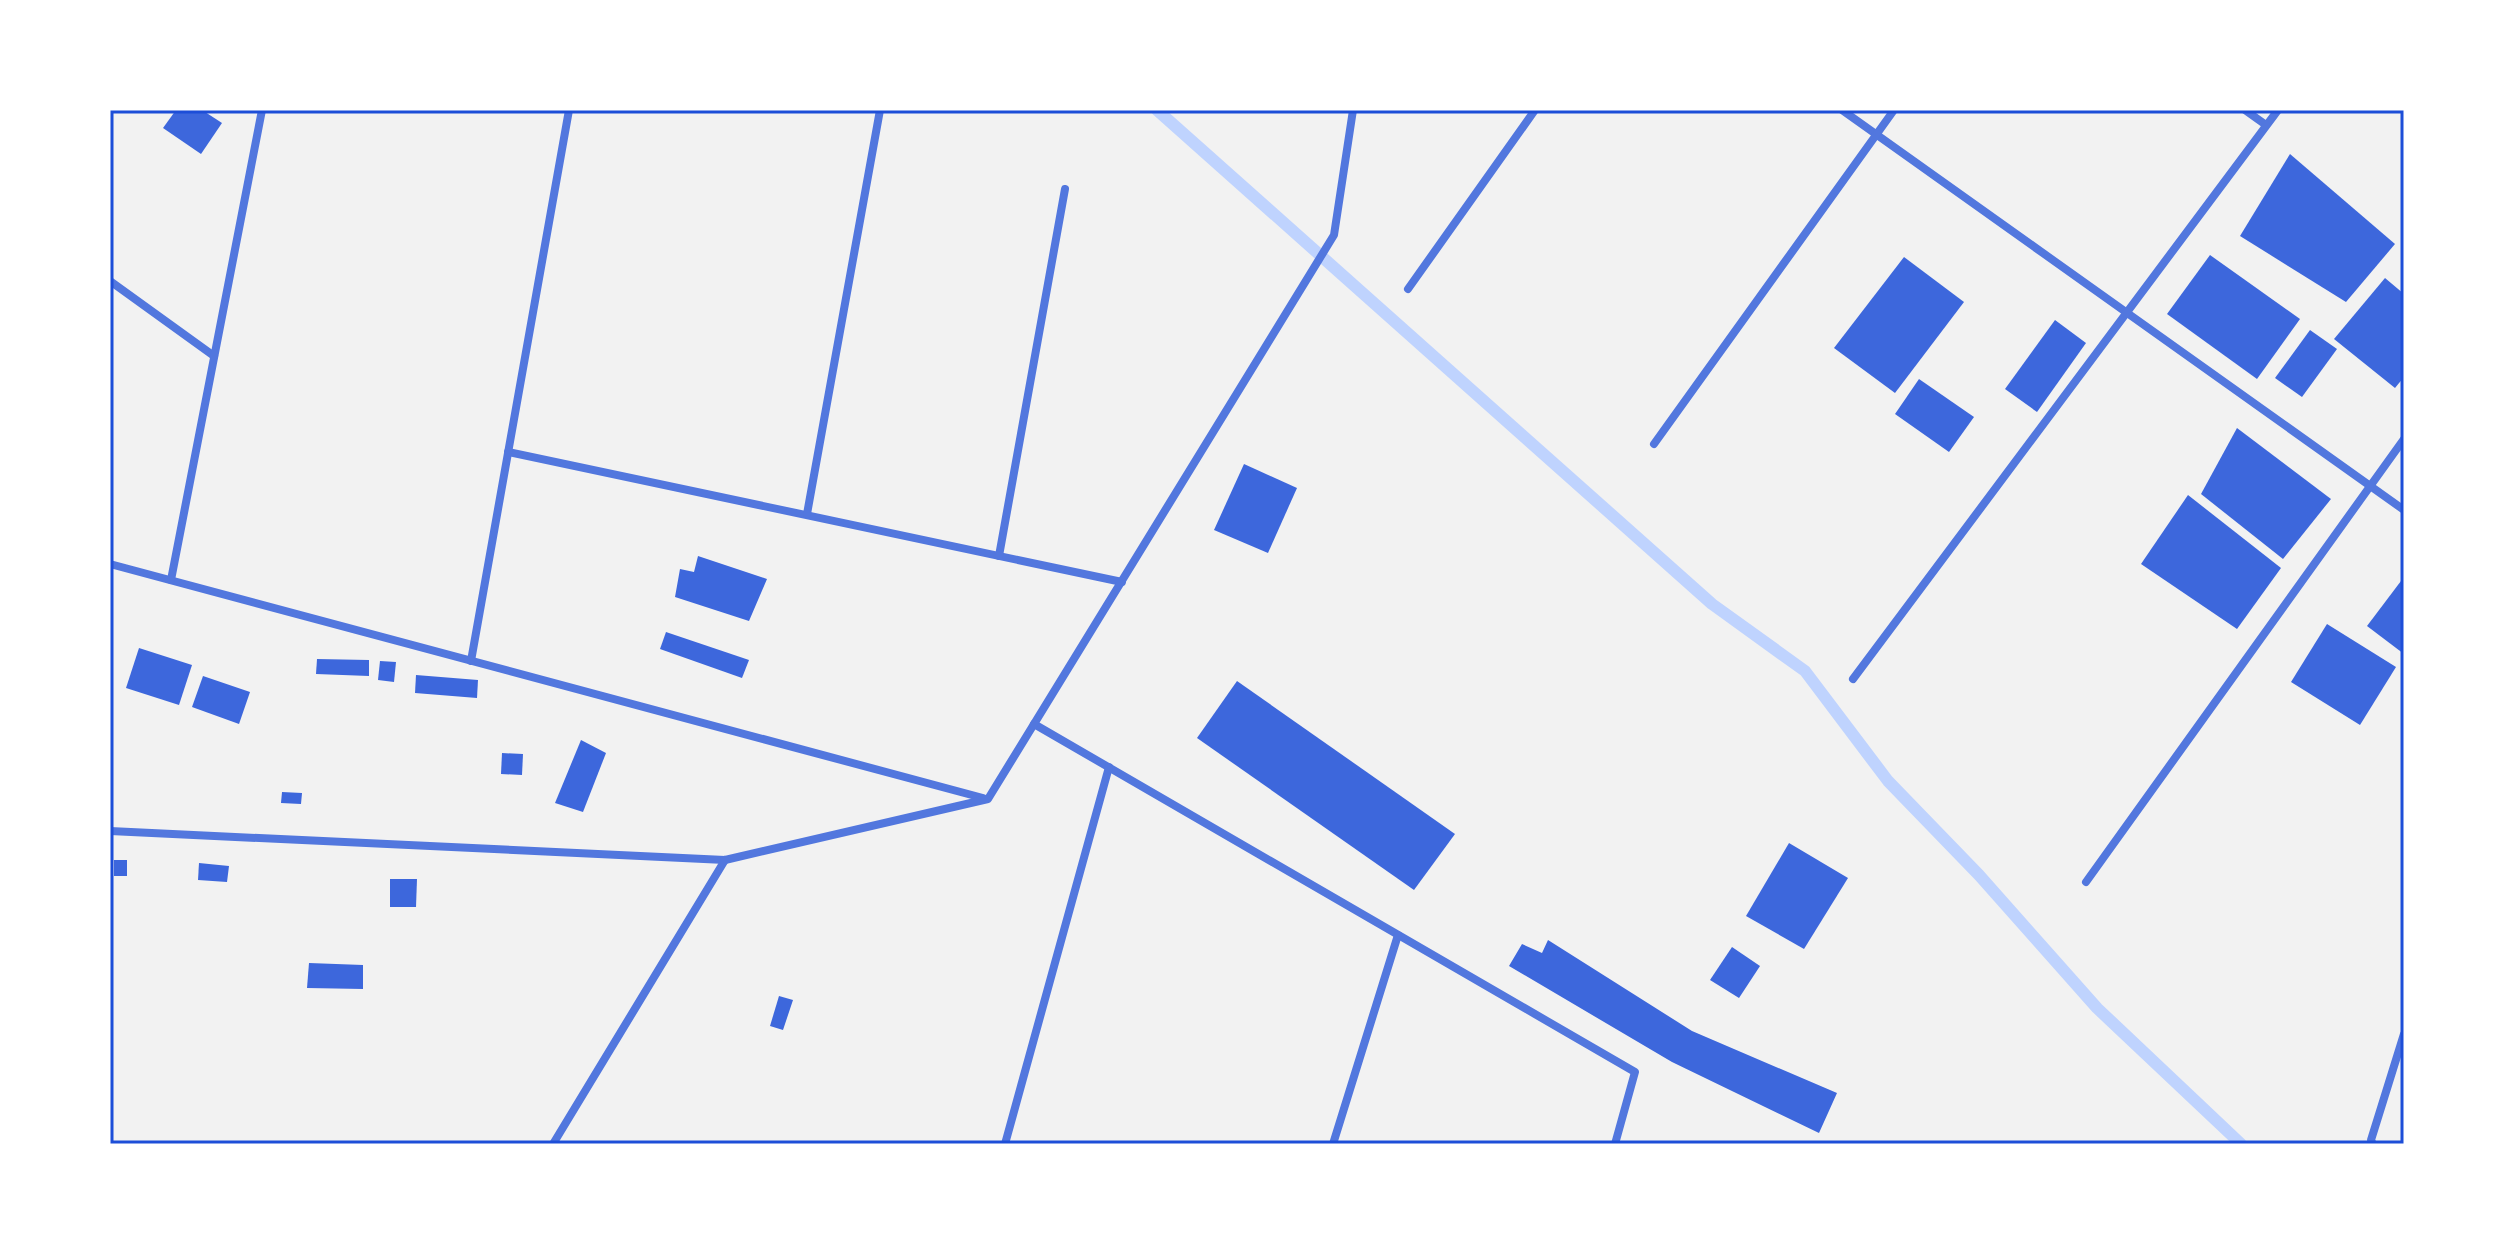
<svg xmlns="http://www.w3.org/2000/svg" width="2514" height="1254" font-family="'DejaVu Sans',sans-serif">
  <rect width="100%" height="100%" fill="#f2f2f2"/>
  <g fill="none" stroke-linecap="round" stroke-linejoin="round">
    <path stroke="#bfd3fe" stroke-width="12" d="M1157,110L1712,604L1805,671L1888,781L1979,875L2097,1008L2241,1144"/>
  </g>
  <g fill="#3d67dc">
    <path d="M176,110H202L222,123L201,154L163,128Z"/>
    <path d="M2290,154L2395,244L2346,302L2240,236Z"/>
    <path d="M2210,255L2300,319L2257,379L2167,314Z"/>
    <path d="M1904,257L1964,302L1895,393L1834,348Z"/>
    <path d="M2385,278L2404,294V377L2395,388L2334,339Z"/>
    <path d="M2055,320L2086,343L2037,412L2005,389Z"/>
    <path d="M2310,330L2337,349L2302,397L2275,378Z"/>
    <path d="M1919,379L1974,417L1949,452L1895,414Z"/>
    <path d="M2237,428L2331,499L2283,559L2201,494Z"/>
    <path d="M1244,464L1297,488L1268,553L1214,530Z"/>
    <path d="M2188,495L2281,568L2237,629L2141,564Z"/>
    <path d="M698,556L767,579L749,621L675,597L680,569L694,572Z"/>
    <path d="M2404,577V654L2367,626Z"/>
    <path d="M2327,624L2396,667L2360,725L2291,682Z"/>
    <path d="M666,632L749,660L742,678L660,649Z"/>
    <path d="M139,648L192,665L179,705L126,688Z"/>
    <path d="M317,659L369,660V676L316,674Z"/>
    <path d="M380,661L396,662L394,682L378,680Z"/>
    <path d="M416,675L478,680L477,698L415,693Z"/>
    <path d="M203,676L250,692L239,724L192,707Z"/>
    <path d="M1237,681L1455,834L1414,890L1197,738Z"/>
    <path d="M581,740L606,753L583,812L555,803Z"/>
    <path d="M502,753L523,754L522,775L501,774Z"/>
    <path d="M282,792L302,793L301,804L281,803Z"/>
    <path d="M1789,843L1848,878L1804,949L1746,916Z"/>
    <rect x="114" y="860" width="13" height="16"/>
    <path d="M199,863L229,866L227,882L198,880Z"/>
    <path d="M390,879H417L416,907H390Z"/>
    <path d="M1548,940L1692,1031L1837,1093L1819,1133L1672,1062L1509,966L1522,944L1542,953Z"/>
    <path d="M1732,947L1760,966L1739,998L1710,980Z"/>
    <path d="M309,963L363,965V989L307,988Z"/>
    <path d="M779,996L793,1000L783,1030L770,1026Z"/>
  </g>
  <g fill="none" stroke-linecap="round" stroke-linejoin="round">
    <g stroke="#5277de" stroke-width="8">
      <path d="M1842,110L2404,510"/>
      <path d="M2245,110L2266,125"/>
      <path d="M110,281L214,356"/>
      <path d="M1408,289L1535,110"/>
      <path d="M1654,444L1894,110"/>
      <path d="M508,452L1122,582"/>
      <path d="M807,514L880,110"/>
      <path d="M999,556L1065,189"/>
      <path d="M110,564L983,798"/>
      <path d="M171,580L262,110"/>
      <path d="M471,661L569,110"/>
      <path d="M1853,679L2278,110"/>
      <path d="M1034,724L1635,1072L1615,1144"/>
      <path d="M110,831L725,860L988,799L1334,235L1353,110"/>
      <path d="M2086,882L2404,439"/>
      <path d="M553,1144L725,860"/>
      <path d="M1005,1144L1109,767"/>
      <path d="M1333,1144L1398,935"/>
      <path d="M2373,1144L2371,1140L2404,1034"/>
    </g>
  </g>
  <rect width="2514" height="1254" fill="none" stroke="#ffffff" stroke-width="224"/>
  <rect x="112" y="112" width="2290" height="1030" fill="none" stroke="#1d4ed8" stroke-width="3"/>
</svg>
